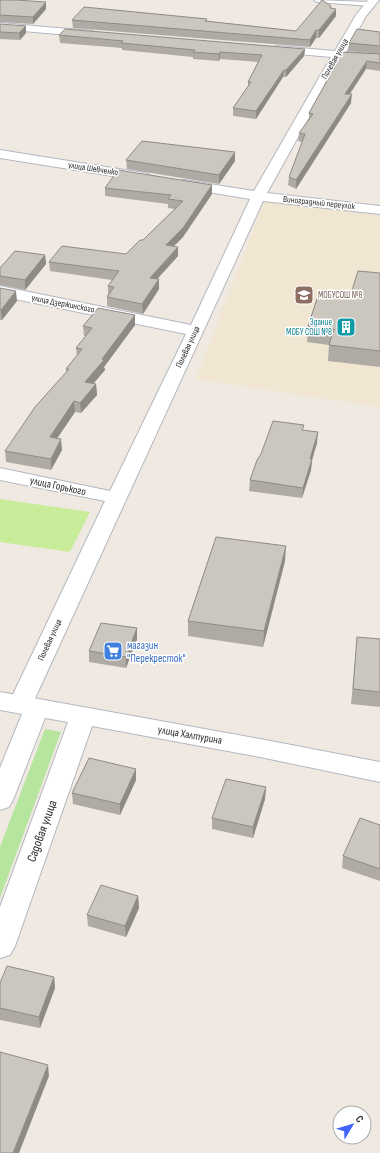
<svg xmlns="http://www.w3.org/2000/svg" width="380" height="1153" font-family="'Sofia Sans Condensed',sans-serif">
  <rect width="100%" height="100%" fill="#efe9e1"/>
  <path fill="#f0e6d1" d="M266,197L380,210V407L196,379Z"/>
  <path fill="#b6e59e" d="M45,729L61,732L0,898V847Z"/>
  <path fill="#c9ec9a" d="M0,499L90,512L70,552L0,542Z"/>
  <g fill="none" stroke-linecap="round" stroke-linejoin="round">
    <g stroke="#b4b7c1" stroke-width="2">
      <path id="lane" d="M314,0L370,2L373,4L370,6L317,2Z"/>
    </g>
    <g stroke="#b4b7c1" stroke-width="2">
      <g id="street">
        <path d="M368,0H379L366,16L346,52L380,55V61L342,58L267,193L380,206V214L263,201L32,705L28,711L20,713L12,711L8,705L105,501L0,480V468L110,491L186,334L0,296V286L191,325L250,199L184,188L179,187L177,184L179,181L184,180L254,191L331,57L277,52L271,49L277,46L335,51L356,15Z"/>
        <path d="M0,23L92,31L97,34L92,37L0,29Z"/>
        <path d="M0,150L144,173L149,174L151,177L149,180L144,181L0,158Z"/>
      </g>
    </g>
    <g stroke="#b4b7c1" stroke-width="2">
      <path id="secondary" d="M0,692L260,739L380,762V782L260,757L92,726L15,946L10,955L0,958V907L68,722L45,718L13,800L9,807L0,810V768L22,714L0,710Z"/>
    </g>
    <use href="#lane" fill="#fff" fill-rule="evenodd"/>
    <use href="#street" fill="#fff" fill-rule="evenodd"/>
    <use href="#secondary" fill="#fff" fill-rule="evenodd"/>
  </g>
  <g fill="#afaba4">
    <path d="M0,0L46,9L33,24L0,22Z"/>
    <path d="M330,8L336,16L319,38H316L310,47L73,28L72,20L207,19V21L296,31Z"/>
    <path d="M0,24L26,33L20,40L0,39Z"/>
    <path d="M380,32V54L348,51L349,43Z"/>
    <path d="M59,35L305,49L304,56L286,77H283L256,119L233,116V108L248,87V82L258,62L220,59L219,61L193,59V57L122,50V48L60,43Z"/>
    <path d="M343,52L380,54V71L366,69L350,94L351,103L296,189L288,185L289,177L302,142L298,141L299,133L309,119V113Z"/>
    <path d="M126,160L235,161L219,184L127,169Z"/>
    <path d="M212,185V194L183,237L174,246L178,256L157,279L159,289L143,314L107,306V297L108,294V286L112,280L50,271L49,262L126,254L143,240L175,209L168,208V204L105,196V188Z"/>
    <path d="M45,255L46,264L25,290L0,285V268Z"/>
    <path d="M380,273V367L328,361L329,345L307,342L308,326L350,297Z"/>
    <path d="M0,288L17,301L2,320H0Z"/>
    <path d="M135,315V325L104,367L105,370L93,384H96L97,395L81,413L75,412L57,439L62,450L51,470L6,462L5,451L66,373V369L77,356L76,348L86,336H84L83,326Z"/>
    <path d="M303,430L317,443L312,460L311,470L302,498L249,491L250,480Z"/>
    <path d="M285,561L263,647L188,636V621Z"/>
    <path d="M137,628V639L126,668L89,662V651Z"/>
    <path d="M380,639V707L351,704L356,652Z"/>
    <path d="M136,769V780L120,815L73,804L72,793Z"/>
    <path d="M266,787L265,799L253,838L212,829V818Z"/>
    <path d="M380,825V881L342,868L343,856Z"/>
    <path d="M138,896L139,908L126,937L88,926L87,915Z"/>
    <path d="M54,977L55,988L40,1028L0,1020V983Z"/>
  </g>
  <g fill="#8e8b86">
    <path d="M46,2V9L33,24V17Z"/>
    <path d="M336,9V16L319,38V30Z"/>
    <path d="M26,26V33L20,40L19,33Z"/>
    <path d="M316,30V38L310,47V40Z"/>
    <path d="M305,49L304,56L286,77V70Z"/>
    <path d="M220,52V59L219,61V54Z"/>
    <path d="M367,61L366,69L344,102L345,94Z"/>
    <path d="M284,70L283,77L256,119V111Z"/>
    <path d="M352,94L351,103L296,189V180Z"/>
    <path d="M235,152V161L219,184V175Z"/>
    <path d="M212,185V194L183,237L166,254V245Z"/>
    <path d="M178,247V256L150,287V278Z"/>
    <path d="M45,255L46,264L25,290V280Z"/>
    <path d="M159,279V289L143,314L142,304Z"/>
    <path d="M16,291L17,301L2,320L1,310Z"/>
    <path d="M135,315V325L104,367L105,370L86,392L85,382Z"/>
    <path d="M96,384L97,395L81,413L80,403Z"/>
    <path d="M74,401L75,412L50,448V437Z"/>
    <path d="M318,432L317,443L312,460L311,470L302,498L303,488L310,459Z"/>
    <path d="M61,439L62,450L51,470V459Z"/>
    <path d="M286,546L285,561L263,647L264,631Z"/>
    <path d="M137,628V639L126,668V657Z"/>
    <path d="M136,769V780L120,815V804Z"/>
    <path d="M266,787L265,799L253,838V827Z"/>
    <path d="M138,896L139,908L126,937L125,926Z"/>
    <path d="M54,977L55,988L40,1028L39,1017Z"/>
    <path d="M48,1065L49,1076L19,1153H13Z"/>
  </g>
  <g fill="#cbc7bf" stroke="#8e8b86">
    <path d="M0,0H15L46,2L33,17L0,15Z"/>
    <path d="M322,0L331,6L330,8L336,9L319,30H316L310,40L72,20L84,7L207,19L205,21L296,31Z"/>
    <path d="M0,24L26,26L19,33L0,32Z"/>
    <path d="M65,29L305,49L286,70H284L256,111L233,108L251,82H248L262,55L220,52L219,54L193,52L195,50L121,43L123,41L59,35Z"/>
    <path d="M357,29L380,32V46L349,43Z"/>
    <path d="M343,52L380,54V63L367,61L345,94H352L296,180L289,177L305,134L299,133L313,114L309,113Z"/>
    <path d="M142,141L235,152L219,175L126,160Z"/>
    <path d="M118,170L212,185L183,228L166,245L178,247L150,278L159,279L142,304L107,297L114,287L108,286L119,271L49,262L62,246L126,254L140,240H143L183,201L168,199L171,195L105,188Z"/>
    <path d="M15,251L45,255L25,280L0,276V268Z"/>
    <path d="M358,271L380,273V351L329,345L334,329L308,326L319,293L350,297Z"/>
    <path d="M0,288L16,291L1,310H0Z"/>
    <path d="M98,308L135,315L102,359L104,360L85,382L96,384L80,403L74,401L50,437L61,439L51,459L5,451L35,407L69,369H66L82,349L76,348L92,328L83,326Z"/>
    <path d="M273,421L304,425L302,430L318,432L310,459H312L303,488L250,480L257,460L261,454Z"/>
    <path d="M216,537L286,546L264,631L188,621Z"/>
    <path d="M101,623L137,628L126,657L89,651Z"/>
    <path d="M357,637L380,639V692L353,689Z"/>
    <path d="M89,758L136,769L120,804L72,793Z"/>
    <path d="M226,779L266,787L253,827L212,818Z"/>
    <path d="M360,818L380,825V869L343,856Z"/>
    <path d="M101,885L138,896L125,926L87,915Z"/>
    <path d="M7,966L54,977L39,1017L0,1008V983Z"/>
    <path d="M0,1052L48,1065L13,1153H0Z"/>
  </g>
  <defs>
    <g id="school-square" transform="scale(1)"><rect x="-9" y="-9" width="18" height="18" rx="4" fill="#8d6e63" stroke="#fff"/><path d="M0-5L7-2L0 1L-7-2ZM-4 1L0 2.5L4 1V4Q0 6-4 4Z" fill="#fff"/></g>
    <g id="building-square" transform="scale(1)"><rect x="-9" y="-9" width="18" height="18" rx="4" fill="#0f9aa8" stroke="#fff"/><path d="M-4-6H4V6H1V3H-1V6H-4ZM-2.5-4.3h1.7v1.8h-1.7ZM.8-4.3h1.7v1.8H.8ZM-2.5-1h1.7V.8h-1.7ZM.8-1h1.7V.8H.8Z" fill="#fff"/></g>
    <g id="supermarket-square" transform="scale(1)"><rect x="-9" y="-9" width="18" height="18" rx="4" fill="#3f7fe0" stroke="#fff"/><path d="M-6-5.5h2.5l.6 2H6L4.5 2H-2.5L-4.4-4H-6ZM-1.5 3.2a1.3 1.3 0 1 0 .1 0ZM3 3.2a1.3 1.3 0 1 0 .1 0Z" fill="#fff"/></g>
  </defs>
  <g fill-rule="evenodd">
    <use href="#school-square" x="304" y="295"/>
    <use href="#building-square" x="346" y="327"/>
    <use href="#supermarket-square" x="113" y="651"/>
  </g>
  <g text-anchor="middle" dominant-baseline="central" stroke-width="3" stroke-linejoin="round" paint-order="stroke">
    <g font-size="9" fill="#2e2e2e" stroke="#fff">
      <text transform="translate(335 59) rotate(-60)">Полевая улица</text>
      <text transform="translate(93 169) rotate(9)">улица Шевченко</text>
      <text transform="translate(319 203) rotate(6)">Виноградный переулок</text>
      <text transform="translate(63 304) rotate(11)">улица Дзержинского</text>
      <text transform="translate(188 347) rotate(-65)">Полевая улица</text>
      <text transform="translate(50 640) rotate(-65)">Полевая улица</text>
    </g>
    <g font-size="9" fill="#785e54" stroke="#fff" text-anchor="start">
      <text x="318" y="295">МОБУСОШ №8</text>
    </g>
    <g font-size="9" fill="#0d838f" stroke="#fff" text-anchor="end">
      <text x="332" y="322">Здание<tspan x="332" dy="10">МОБУ СОШ №8</tspan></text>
    </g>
    <g font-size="11" fill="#2e2e2e" stroke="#fff">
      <text transform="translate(58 486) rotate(12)">улица Горького</text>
      <text transform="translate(190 735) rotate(10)">улица Халтурина</text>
    </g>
    <g font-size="11" fill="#366cbe" stroke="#fff" text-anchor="start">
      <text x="127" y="645">магазин<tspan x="127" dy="13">"Перекресток"</tspan></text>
    </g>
    <g font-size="13" fill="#2e2e2e" stroke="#fff">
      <text transform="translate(42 831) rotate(-70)">Садовая улица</text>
    </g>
  </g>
  <g transform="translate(352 1125) rotate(52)"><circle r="19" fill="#ffffff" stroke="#ababab"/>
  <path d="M0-3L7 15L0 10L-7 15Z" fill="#4264fb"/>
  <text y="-6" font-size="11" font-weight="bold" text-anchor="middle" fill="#2e2e2e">С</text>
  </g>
</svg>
